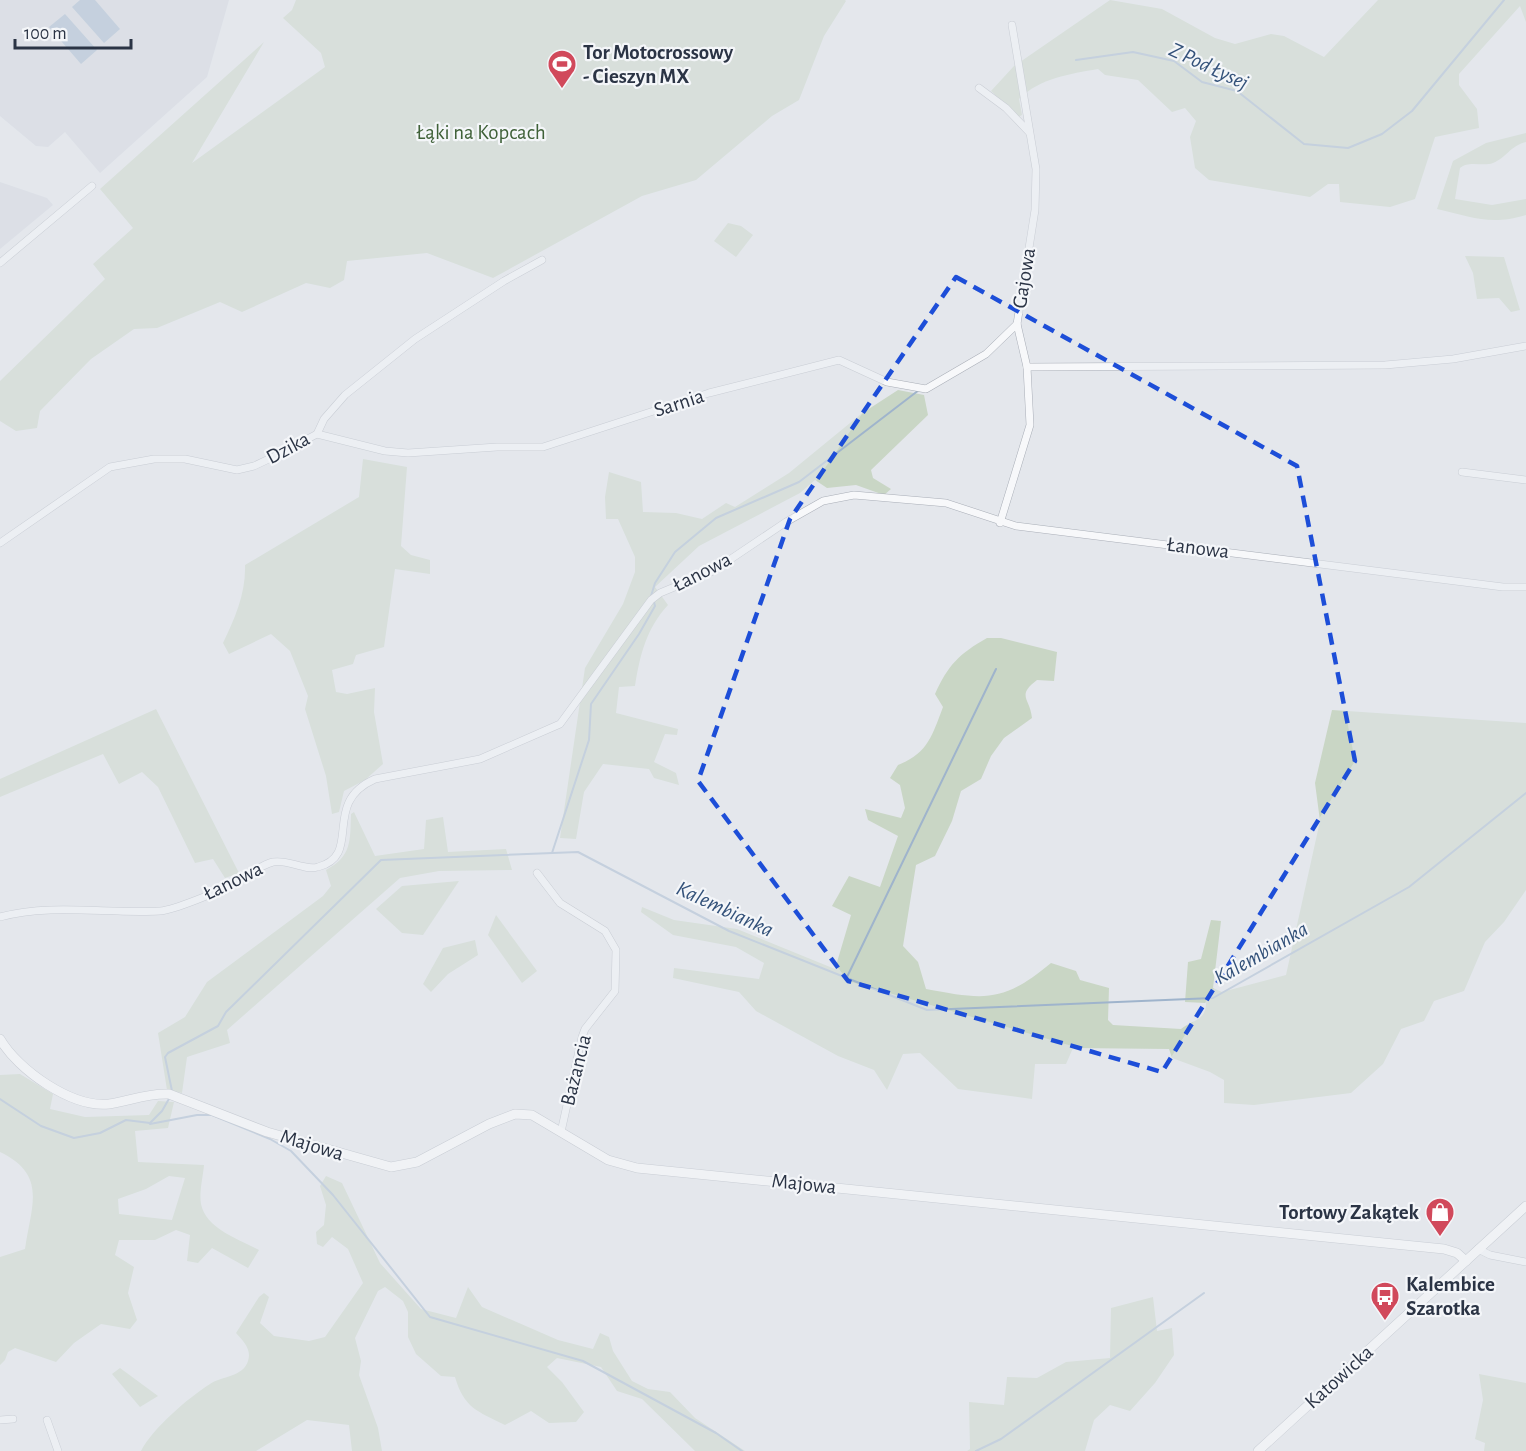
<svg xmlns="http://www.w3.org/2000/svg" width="1526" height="1451" font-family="'Alegreya Sans',sans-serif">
  <rect width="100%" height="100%" fill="#e4e7ec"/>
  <g fill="#d2d6de">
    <path d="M0,0H229L207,77L100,173L65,132L48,147L36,146L0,116Z"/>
    <path d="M0,182L47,198L53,205L0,249Z"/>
  </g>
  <g fill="#c9d6c5" fill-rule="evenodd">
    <path d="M296,0H845L846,1L824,36L799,100L772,116L696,180L642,196L493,278L427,253L347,261L344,280L330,288L306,283L242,312L220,302L157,328L134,329L91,359L40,411L37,428L16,431L0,421V381L105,279L93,264L133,228L100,189L264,42L192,163L325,67L321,53L283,18L292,10Z"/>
    <path d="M1110,0L1162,9L1215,38L1235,44L1271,34L1284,36L1324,57L1378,0H1526V22L1520,6L1459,74V85L1477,109L1479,128L1435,137L1415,199L1390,207L1340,202L1339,184H1328L1310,197L1209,180L1195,168L1190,137L1196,121L1185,108L1172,112L1138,80L1105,75L1098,69C1070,74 1040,78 1019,99L1022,115L1018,117L991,91L1014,66Z"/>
    <path d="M1526,133V142C1510,146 1506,158 1493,163C1483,167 1469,160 1460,168L1455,199L1492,205L1526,199V215C1490,226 1472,217 1437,209L1453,161L1486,143Z"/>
    <path d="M728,223L741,226L753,235L736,257L714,241Z"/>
    <path d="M1465,256L1504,257L1520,310L1511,312L1499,298L1477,299L1473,273Z"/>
    <path d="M898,390L924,395L928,415L871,470L873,478L891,489L884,495L856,485L827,488L815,480L800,493L699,546L655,587L668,605C646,629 640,655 635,686L619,687L616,713L678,729L677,735L665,734L654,762L676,773L679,785L654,778L649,769L603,764L584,792L576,839L560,838L585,668L623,604L635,572V557L618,519H606L605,497L609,472L641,482L643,512L676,513L702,519L726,503L735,507L789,473L861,414Z"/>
    <path d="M363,459L407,467L401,546L411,555L430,560V574L395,569L384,647L356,655L353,664L332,670L336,692L347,694L375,688L374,712L383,764L365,780L344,791L339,812L332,814L326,776L305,709L308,696L290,651L271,634L229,654L223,643C235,618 246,593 245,565L359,497Z"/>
    <path d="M987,638H1001L1057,652L1054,681L1037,680C1016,696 1030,698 1032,718L1004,738L991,756L981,779L961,791L952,821L935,856L916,865L903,946L918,962L926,989C985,1000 1003,1003 1051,963L1076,971L1080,980L1109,988L1108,1020L1113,1025L1181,1029C1192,1020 1206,1021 1206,1003L1185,1002L1188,962L1201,959L1211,920L1221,921L1213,988L1222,992L1286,975L1320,821L1315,783L1332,710L1526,723V890L1504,922L1485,942L1464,991L1434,1001L1424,1021L1401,1029L1383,1064L1351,1093L1254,1105L1224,1103V1080L1210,1072L1172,1058L1169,1049L1073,1048L1066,1064H1035L1032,1099L958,1089L920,1053L903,1054L887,1090L874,1070L838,1056L756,1011L739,992L673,978L674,968L759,979L764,963L736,947L673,935L641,912L642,907L674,920L737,929L835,969L851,915L832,906L849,876L880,887L898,836L868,820L865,809L901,818L905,808L900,785L890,778L898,765C928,753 932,736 943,707L935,694C948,665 959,654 987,638Z"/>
    <path d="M156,709L239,873L225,878L213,859L195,863L158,787L142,772L119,784L103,754L0,797V779Z"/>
    <path d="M354,812L375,856L424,849L426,820L443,817L448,852L506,849L512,870L439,871L400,878L227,1030L230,1043L187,1057L182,1093L167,1090L158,1033L185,1017L207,982L323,896L331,886L326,870C352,856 350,841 351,814Z"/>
    <path d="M459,881L423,935L402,933L376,909L402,886Z"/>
    <path d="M496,915L537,971L522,983L488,935Z"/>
    <path d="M475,940L478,955L448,974L431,992L423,984L443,948Z"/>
    <path d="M20,1074L53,1094L50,1109L85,1117L149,1115L158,1101L174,1102L168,1128L135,1131L138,1162L204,1165C203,1177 199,1192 201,1204C206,1229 239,1239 259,1250L248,1268L212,1248L198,1263L187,1261L190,1235L176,1230L155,1240H119L115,1255L134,1267L128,1293L137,1320L130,1329L101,1324L74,1343L56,1362L15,1348L8,1352L5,1360L0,1365V1257L25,1249C31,1206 48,1175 0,1152V1075ZM169,1176L185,1178L172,1220L119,1214L118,1199L146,1189Z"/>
    <path d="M326,1176L342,1183L380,1263L421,1309L456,1318L468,1287L482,1307L558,1340L593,1349L600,1333L609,1337L613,1351L632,1381L648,1389L670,1392L695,1418L745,1451H695L642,1399L617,1391L601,1367L557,1358L547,1367L562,1382L584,1412L576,1422L549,1423L531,1411L505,1425C477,1411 464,1408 455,1377L441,1376L416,1354L408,1337V1312L403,1301L385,1287L378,1291L355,1338L361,1361L359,1375L378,1428L382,1451H352L349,1425L307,1420L256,1451H141C153,1428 188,1398 210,1384C222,1376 243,1377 248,1361C252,1349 243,1341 236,1333L259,1297L264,1293L269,1297L260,1323L274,1336L309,1341L325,1337L363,1283L348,1249L332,1237L323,1247L317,1244L316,1232L324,1225L326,1205L320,1186Z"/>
    <path d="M1153,1297L1157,1331L1172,1328L1174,1355L1155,1383L1130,1411L1110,1405L1094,1420L1085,1451H967L970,1449L969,1402L1004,1405L1007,1377L1037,1378L1066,1362L1110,1358L1111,1308Z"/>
    <path d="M120,1368L158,1396L140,1407L112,1374Z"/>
    <path d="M1479,1374L1526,1383V1451H1484L1485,1443L1475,1439L1483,1400Z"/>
  </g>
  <g fill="#9fb4cc">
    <path d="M80,0H95L120,29L104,43L72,7Z"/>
    <path d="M65,14L97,50L81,64L49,27Z"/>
  </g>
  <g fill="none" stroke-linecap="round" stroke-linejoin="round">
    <g stroke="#9fb4cc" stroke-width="2">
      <path d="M1076,60L1133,52L1174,61L1202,82L1237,91L1304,144L1348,148L1382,134L1412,111L1504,0"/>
      <path d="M651,596L655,583L675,552L716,518L799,482L919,390"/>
      <path d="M552,853L589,740L591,704L639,634L655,606L654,602"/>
      <path d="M847,977L996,669"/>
      <path d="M172,1091L165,1057L168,1053L218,1026L226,1012L381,860L578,852L729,931L927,1010L1213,998L1409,887L1526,793"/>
      <path d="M0,1099L41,1126L74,1138L100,1133L126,1120L150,1123L162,1111L170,1097"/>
      <path d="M150,1124L197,1115H212L270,1139L291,1151L333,1195L430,1317L583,1361L716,1433L742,1451"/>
      <path d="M976,1451L1001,1439L1204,1293"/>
    </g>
    <g stroke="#a9aeb7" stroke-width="8">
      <g id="street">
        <path d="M979,88L1006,108L1029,132"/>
        <path d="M0,263L92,186"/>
        <path d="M1027,367L1385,365L1453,359L1526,346"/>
        <path d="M317,434L385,451L408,453L497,447H543L709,393L839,360L887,382L926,389L986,354L1017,324"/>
        <path d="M1462,472L1526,480"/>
        <path d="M1000,523L1030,425L1027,367L1017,324L1035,210L1036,169L1012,25"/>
        <path d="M0,543L110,467L154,459H185L237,470L254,466L273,457L317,434L324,419L345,395L415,339L504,281L542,260"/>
        <path d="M537,873L560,903L605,931L616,950L615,991L585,1029L582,1037L561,1132"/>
        <path d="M0,917C51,903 107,914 160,911C174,910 220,891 233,884C245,878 260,865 273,862C288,859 304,871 318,867C364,855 320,803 375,779L480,759L560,724L651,600L660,593L713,571L786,522L823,501L854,495L946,503L1016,526L1503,587H1526"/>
        <path d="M1478,1249L1490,1255L1526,1262"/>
        <path d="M0,1420L13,1419"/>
        <path d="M47,1420L58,1451"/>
      </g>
    </g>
    <g stroke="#a9aeb7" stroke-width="10">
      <g id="secondary">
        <path d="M0,1039C18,1070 72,1108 109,1104C129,1101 147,1093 169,1094L267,1132L391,1167L417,1162L489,1124L515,1114L532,1115L608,1160L637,1168L1444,1249L1457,1253L1466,1261"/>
        <path d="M1258,1451L1526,1206"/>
      </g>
    </g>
    <use href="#street" stroke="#f7f8fa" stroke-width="7"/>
    <use href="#secondary" stroke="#fff" stroke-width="9"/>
  </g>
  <path d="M0 0H1526V1451H0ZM956,277L1297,466L1355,761L1162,1072L848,981L698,781L790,519Z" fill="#e4e7ec" fill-opacity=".55" fill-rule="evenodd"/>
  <path fill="none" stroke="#1d4ed8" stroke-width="4.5" stroke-dasharray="12 8" stroke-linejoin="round" d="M956,277L1297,466L1355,761L1162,1072L848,981L698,781L790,519Z"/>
  <defs>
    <g id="stadium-pin" transform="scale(1.5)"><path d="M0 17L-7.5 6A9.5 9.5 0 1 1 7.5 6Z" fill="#d1495b" stroke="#f4f6f9"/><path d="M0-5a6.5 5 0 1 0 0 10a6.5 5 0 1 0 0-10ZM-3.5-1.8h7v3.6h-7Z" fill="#fff"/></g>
    <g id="shop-pin" transform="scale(1.5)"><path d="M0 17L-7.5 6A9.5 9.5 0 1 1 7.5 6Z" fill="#d1495b" stroke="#f4f6f9"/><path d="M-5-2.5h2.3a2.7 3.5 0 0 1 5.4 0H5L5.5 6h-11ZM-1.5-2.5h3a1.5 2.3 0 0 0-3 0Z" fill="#fff"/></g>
    <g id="bus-pin" transform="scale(1.5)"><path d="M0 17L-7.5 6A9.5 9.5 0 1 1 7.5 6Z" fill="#d1495b" stroke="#f4f6f9"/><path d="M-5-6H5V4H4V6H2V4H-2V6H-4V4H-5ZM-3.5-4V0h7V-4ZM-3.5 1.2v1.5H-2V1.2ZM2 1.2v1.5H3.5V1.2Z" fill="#fff"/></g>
  </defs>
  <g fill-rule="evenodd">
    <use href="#stadium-pin" x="562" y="64"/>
    <use href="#shop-pin" x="1440" y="1212"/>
    <use href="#bus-pin" x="1385" y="1296"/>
  </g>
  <g text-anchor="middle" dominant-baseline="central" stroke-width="4.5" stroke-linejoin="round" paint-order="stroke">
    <g font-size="21" font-weight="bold" fill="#2b3445" stroke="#f4f6f9" text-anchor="start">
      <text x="583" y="52">Tor Motocrossowy<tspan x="583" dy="24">- Cieszyn MX</tspan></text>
      <text x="1419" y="1212" text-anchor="end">Tortowy Zakątek</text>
      <text x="1406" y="1284">Kalembice<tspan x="1406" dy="24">Szarotka</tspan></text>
    </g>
    <g font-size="21" fill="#3f6138" stroke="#f4f6f9">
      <text x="481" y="132">Łąki na Kopcach</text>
    </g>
    <g font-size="21" fill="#2b3445" stroke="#f4f6f9">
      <text transform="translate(1024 278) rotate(-81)">Gajowa</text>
      <text transform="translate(679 403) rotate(-18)">Sarnia</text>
      <text transform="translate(288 448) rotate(-28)">Dzika</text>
      <text transform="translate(1198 548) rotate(7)">Łanowa</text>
      <text transform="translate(702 572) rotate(-27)">Łanowa</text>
      <text transform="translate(233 881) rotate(-26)">Łanowa</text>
      <text transform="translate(576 1070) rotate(-76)">Bażancia</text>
      <text transform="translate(312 1145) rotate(17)">Majowa</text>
      <text transform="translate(804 1184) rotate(6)">Majowa</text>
      <text transform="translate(1339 1377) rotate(-42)">Katowicka</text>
    </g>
    <g font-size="22" font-style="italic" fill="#34527a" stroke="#f4f6f9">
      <text transform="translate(1209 66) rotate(25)">Z Pod Łysej</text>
      <text transform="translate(725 909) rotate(25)">Kalembianka</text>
      <text transform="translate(1261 953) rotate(-30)">Kalembianka</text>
    </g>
  </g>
  <path d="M15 39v9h116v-9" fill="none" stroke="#2b3445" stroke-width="3"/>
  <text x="24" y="39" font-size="18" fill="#2b3445" stroke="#f4f6f9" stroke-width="4.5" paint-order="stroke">100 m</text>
</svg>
